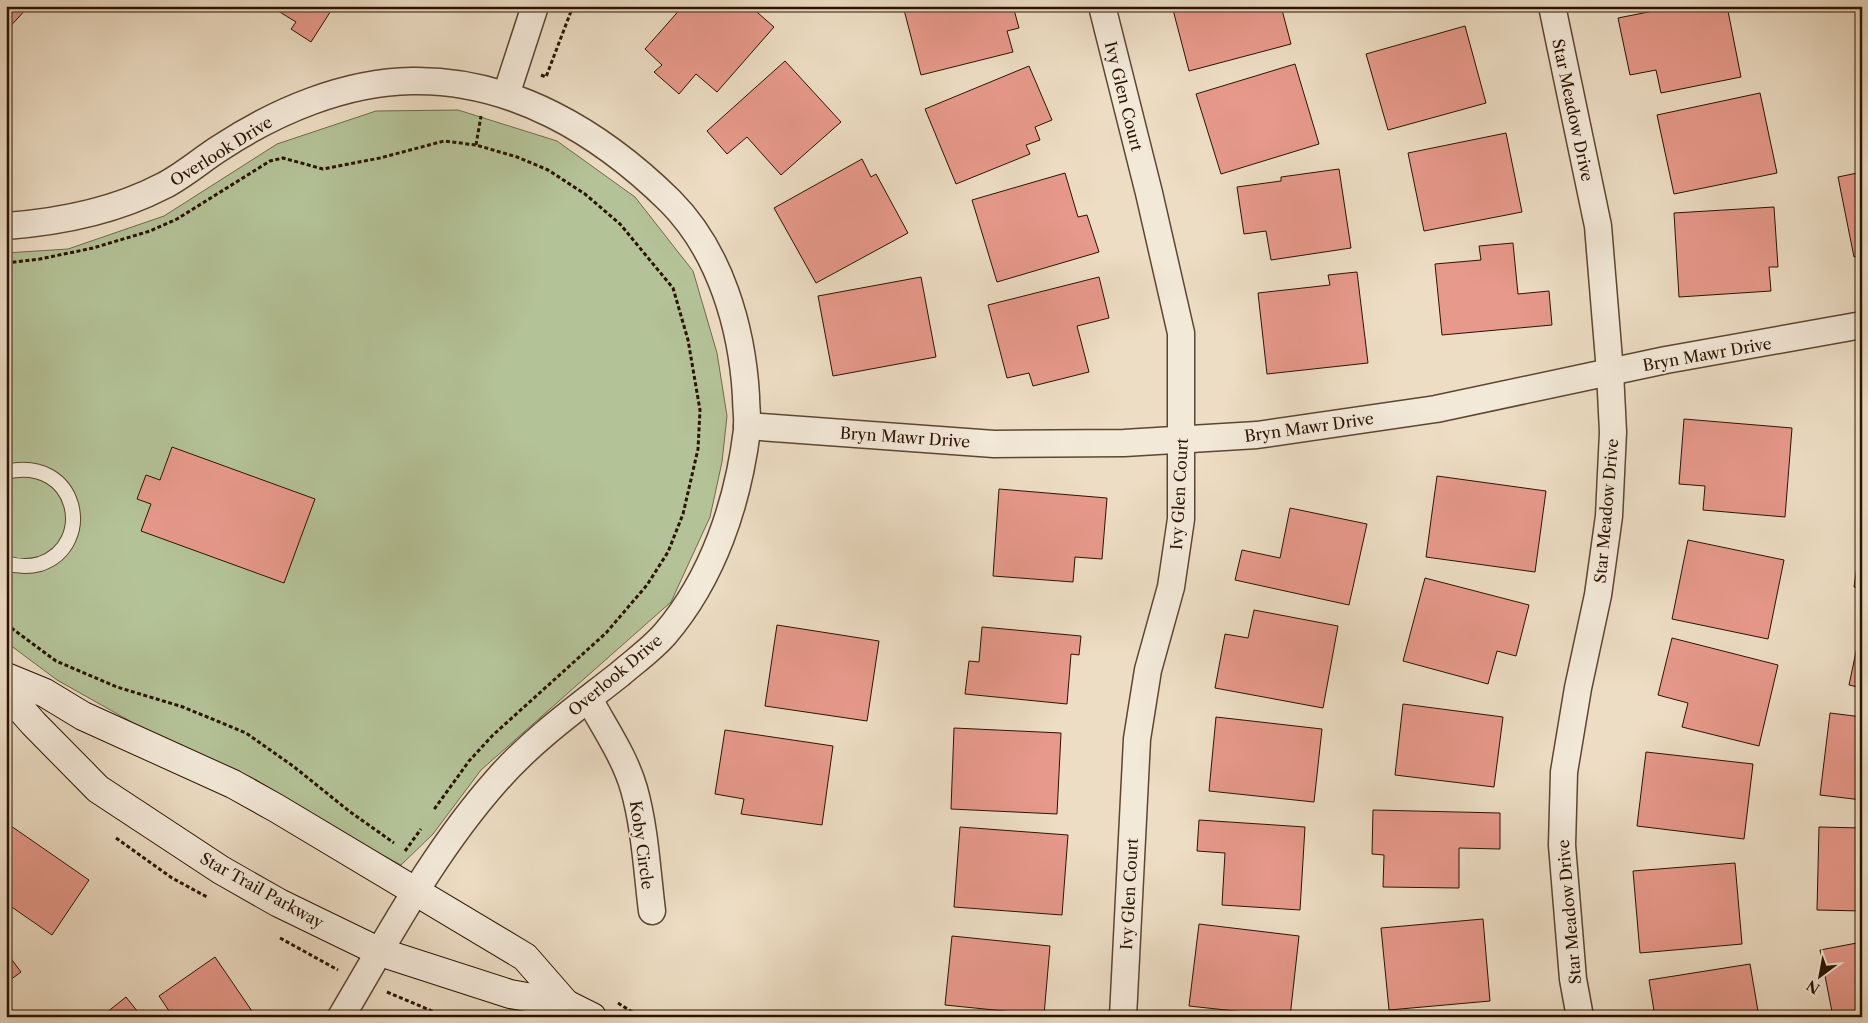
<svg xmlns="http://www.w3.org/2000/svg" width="1868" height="1023" font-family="'Libre Caslon Text',serif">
  <rect width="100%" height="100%" fill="#edddc4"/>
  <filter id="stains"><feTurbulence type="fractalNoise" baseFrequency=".004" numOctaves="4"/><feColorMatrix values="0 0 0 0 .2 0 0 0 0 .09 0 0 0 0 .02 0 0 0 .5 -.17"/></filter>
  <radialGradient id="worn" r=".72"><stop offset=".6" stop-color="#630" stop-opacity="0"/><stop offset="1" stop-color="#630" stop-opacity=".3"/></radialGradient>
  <path fill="#b4c297" stroke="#706a4c" d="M458,110L557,141L635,197L693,271L717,353L727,416L722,462L710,517L671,602L481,770L433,834L401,865L373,850L253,778L137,725L57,680L6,642V253L68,249L164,216L277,144L376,111Z"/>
  <g fill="#e7998b" stroke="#2b1300">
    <path d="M6,6H29L6,31Z"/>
    <path d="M270,6H334L311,42L291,29L296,22Z"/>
    <path d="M683,6H750L774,27L717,92L696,74L679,94L654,72L662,65L645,49Z"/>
    <path d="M903,6H1013L1019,28L1007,31L1013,52L921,75Z"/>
    <path d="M1172,6H1281L1291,44L1189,71Z"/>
    <path d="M1353,6H1381L1353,9Z"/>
    <path d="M1679,6H1727L1741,77L1661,93L1656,70L1630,75L1618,18Z"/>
    <path d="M1465,26L1486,103L1388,130L1366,54Z"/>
    <path d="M785,61L841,122L781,175L747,137L727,154L707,131Z"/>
    <path d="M1295,64L1319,144L1221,174L1196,94Z"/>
    <path d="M1029,66L1052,120L1035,127L1040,140L1026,145L1030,154L956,184L925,109Z"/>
    <path d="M1760,93L1777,173L1674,194L1657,115Z"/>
    <path d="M1506,133L1522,212L1424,231L1408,153Z"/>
    <path d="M862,159L871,177L876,174L908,233L816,283L774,208Z"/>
    <path d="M1339,169L1351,248L1271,260L1266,231L1244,234L1237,187L1281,181V177Z"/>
    <path d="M1862,172V255L1854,257L1838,177Z"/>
    <path d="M1065,173L1078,217L1087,215L1099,252L997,282L972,200Z"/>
    <path d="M1774,207L1778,267H1769L1771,291L1679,297L1674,213Z"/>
    <path d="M1513,243L1518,294L1549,291L1552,325L1442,335L1435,264L1481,260L1479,246Z"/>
    <path d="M1357,272L1368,363L1267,374L1258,293L1330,285L1328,275Z"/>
    <path d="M921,277L936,357L833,376L818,296Z"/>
    <path d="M1099,277L1109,318L1077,326L1089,372L1033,386L1029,373L1007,378L988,305Z"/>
    <path d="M1684,419L1792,428L1785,517L1703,510L1705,486L1679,484Z"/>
    <path d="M172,447L315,499L284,583L141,531L151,504L137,499L146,475L160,480Z"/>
    <path d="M1437,476L1546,491L1535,572L1426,557Z"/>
    <path d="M999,489L1107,498L1102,559L1075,557L1073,582L993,576Z"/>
    <path d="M1290,508L1367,524L1349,605L1235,580L1242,550L1280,558Z"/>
    <path d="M1862,531V588L1854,587Z"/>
    <path d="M1688,540L1784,560L1768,639L1672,619Z"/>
    <path d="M1425,578L1529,605L1516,656L1497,651L1488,684L1403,661Z"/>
    <path d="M1254,610L1338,626L1323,708L1215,688L1225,634L1248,638Z"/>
    <path d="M1862,623V688L1849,685Z"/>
    <path d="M777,625L879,641L867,721L765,706Z"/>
    <path d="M982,627L1081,636L1079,655L1071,654L1067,704L965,694L969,661L979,662Z"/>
    <path d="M1672,638L1778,665L1759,746L1682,727L1688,703L1658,695Z"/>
    <path d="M1403,704L1503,717L1494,787L1395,775Z"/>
    <path d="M1830,713L1862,717V800L1820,795Z"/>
    <path d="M1216,717L1322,729L1314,802L1209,791Z"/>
    <path d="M954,728L1061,733L1057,814L951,809Z"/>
    <path d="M725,730L833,746L822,825L741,814L744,799L715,794Z"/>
    <path d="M1646,752L1753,764L1744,839L1637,826Z"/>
    <path d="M1373,810L1500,813V849L1459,848V888L1383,887L1384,855L1372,854Z"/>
    <path d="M1199,820L1305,827L1300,910L1222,905L1225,853L1197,851Z"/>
    <path d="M11,826L89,880L52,935L6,903V833Z"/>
    <path d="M960,827L1068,835L1062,915L954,907Z"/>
    <path d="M1819,827L1862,828V911L1817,910Z"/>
    <path d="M1735,863L1742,944L1640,953L1633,871Z"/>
    <path d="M1483,919L1490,1001L1389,1010L1381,928Z"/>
    <path d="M1199,924L1299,936L1290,1017L1189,1006Z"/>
    <path d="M952,936L1050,946L1044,1015L945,1005Z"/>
    <path d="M1862,942V1017H1833L1820,950Z"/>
    <path d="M6,952L21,972L6,983Z"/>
    <path d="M215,957L256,1017H173L159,996Z"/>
    <path d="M1750,964L1759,1017H1655L1649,980Z"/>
    <path d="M126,997L142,1017H101Z"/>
  </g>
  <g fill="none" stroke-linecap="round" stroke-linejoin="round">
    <g stroke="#5c4631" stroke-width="16">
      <path id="lane" d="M6,472C78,455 96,545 40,564C29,567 18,567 6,563"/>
    </g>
    <g stroke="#5c4631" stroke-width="29">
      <g id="street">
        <path d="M1102,6L1149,193L1181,333V519L1171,587L1148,670L1137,739L1123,1017"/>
        <path d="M1552,6L1598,226L1610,372L1613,432L1609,516L1598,595L1578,688L1564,772L1562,845L1573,979L1580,1017"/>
        <path d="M506,95L535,6"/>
        <path d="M6,226C60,222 115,211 163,186C183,176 201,160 220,148C276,111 345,82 412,81C512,79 601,133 670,201C720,251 742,327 746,396C746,408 748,419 747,430C738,503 713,578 665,634C652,649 635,661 620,674C577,708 533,739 497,780C434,851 389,936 341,1017"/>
        <path d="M747,426L994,444L1124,443L1257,435L1436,409L1666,360L1862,325"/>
        <path d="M589,699C604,727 625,757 634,789C645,828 647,871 652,911"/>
      </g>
    </g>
    <g stroke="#2b1300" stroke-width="30">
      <g id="secondary">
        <path d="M6,677L45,693L83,716L233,784L276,808L525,957L566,1004"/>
        <path d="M6,692L33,723L98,789L221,870L279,903L380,952L510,994L566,1004L592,1017"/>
      </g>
    </g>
    <g stroke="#2b1300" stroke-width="3" stroke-dasharray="4 2.5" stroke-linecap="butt">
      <path d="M541,75L546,77L573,6"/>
      <path d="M476,145L481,116"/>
      <path d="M6,263L40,259L93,248L150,231L177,219L270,161L283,158L323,169L380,158L444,141L476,145L517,157L548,170L585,194L620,224L673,288L688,340L700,410L698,449L683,514L668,552L647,585L606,633L493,735L469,761L433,811"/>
      <path d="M6,624L56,661L117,687L183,707L246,733L293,766L349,811L394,843"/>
      <path d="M116,838L172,878L207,897"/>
      <path d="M405,851L421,829"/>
      <path d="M280,938L338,970"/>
      <path d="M387,992L446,1017"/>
      <path d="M618,1003L640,1017"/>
    </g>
    <use href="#lane" stroke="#f3e9d9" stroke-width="14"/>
    <use href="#street" stroke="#f3e9d9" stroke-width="26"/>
    <use href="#secondary" stroke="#f3e9d9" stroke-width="28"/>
  </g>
  <g text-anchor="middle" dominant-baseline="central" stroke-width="4" stroke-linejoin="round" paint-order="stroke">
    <g font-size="16" fill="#2b1300" stroke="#f3e9d9">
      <text transform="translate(1124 96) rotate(76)">Ivy Glen Court</text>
      <text transform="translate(1573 110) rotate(78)">Star Meadow Drive</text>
      <text transform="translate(221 151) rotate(-32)">Overlook Drive</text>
      <text transform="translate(1707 354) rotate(-10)">Bryn Mawr Drive</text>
      <text transform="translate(1309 427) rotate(-8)">Bryn Mawr Drive</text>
      <text transform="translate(905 437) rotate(4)">Bryn Mawr Drive</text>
      <text transform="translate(1179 494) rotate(-87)">Ivy Glen Court</text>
      <text transform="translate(1606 511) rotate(-85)">Star Meadow Drive</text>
      <text transform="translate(615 675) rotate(-40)">Overlook Drive</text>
      <text transform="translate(642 845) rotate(82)">Koby Circle</text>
      <text transform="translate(262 890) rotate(29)">Star Trail Parkway</text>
      <text transform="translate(1129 894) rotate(-87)">Ivy Glen Court</text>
      <text transform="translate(1569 912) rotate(-95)">Star Meadow Drive</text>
    </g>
  </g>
  <rect width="1868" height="1023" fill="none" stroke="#edddc4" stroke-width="25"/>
  <rect x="8" y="8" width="1853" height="1008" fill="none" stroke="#2b1300" stroke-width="2.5"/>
  <rect x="12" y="12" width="1843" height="998" fill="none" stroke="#2b1300"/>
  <g transform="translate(1820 976) rotate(212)" stroke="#f3e9d9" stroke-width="4" paint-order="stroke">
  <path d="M0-4L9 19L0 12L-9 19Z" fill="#2b1300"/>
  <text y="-8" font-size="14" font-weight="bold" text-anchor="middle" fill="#2b1300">N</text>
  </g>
  <rect width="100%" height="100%" filter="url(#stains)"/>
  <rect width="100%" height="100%" fill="url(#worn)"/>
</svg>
